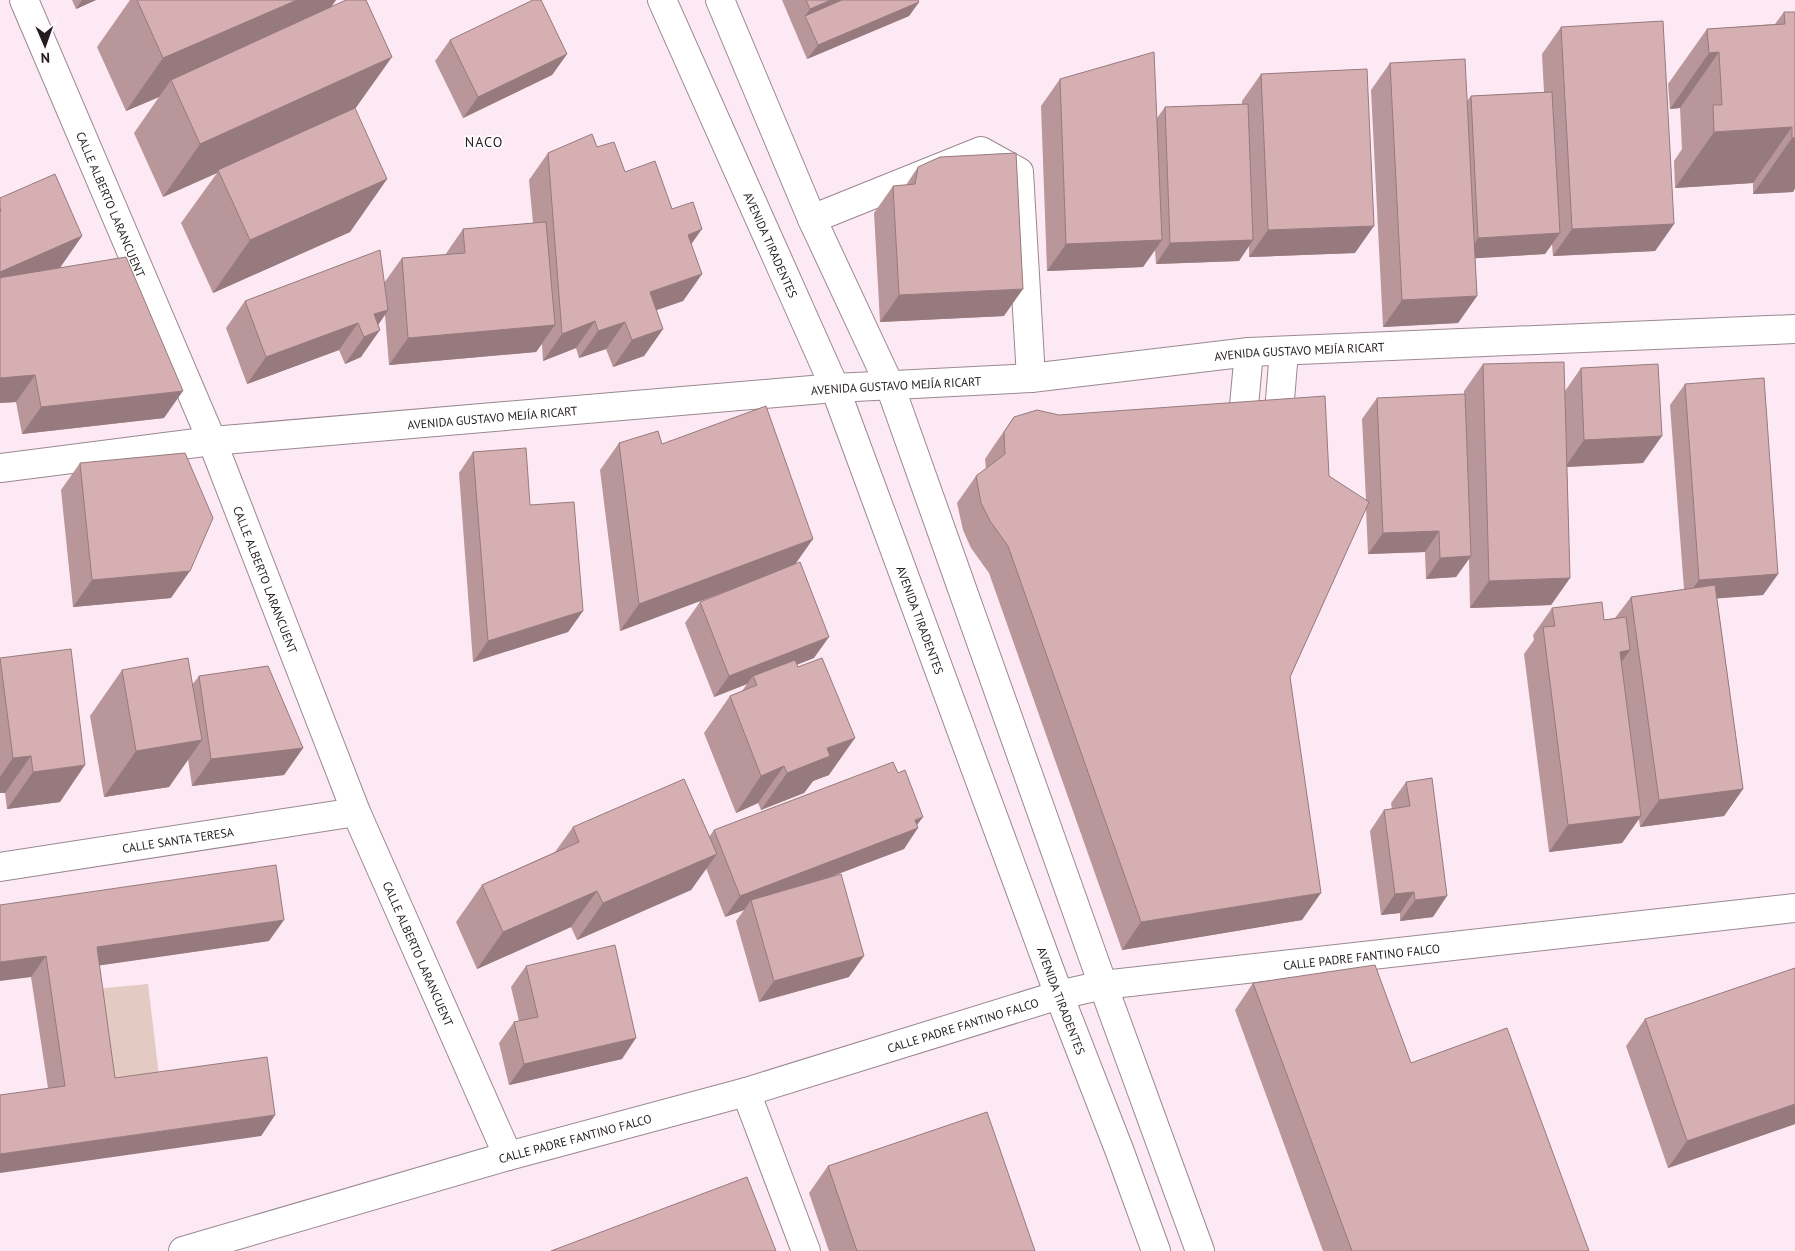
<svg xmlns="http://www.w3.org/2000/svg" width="1795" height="1251" font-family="'PT Sans',sans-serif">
  <rect width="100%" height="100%" fill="#fde9f3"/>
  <path fill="#e3cbc4" d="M148,984L160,1084L105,1090L94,989Z"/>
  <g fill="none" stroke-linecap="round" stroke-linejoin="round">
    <g stroke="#9a8891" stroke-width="30">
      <g id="minor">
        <path id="s1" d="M24,0L212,441L356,812L508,1156"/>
        <path d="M812,219L981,151L1019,172L1031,378"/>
        <path d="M1278,424L1284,351"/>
        <path d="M1242,427L1249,352"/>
        <path id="s2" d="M0,468L212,441L835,388L1031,378L1249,352L1795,329"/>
        <path id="s3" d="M0,867L356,812"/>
        <path d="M746,1092L806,1251"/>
        <path id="s4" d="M183,1251L508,1156L746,1092L1059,995L1103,985L1795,908"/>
      </g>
    </g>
    <g stroke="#9a8891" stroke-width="30">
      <g id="major">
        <path id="s5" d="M662,0L835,388L1059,995L1120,1152L1156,1251"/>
        <path d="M720,0L812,219L890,386L1103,985L1200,1251"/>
      </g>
    </g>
    <use href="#minor" stroke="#fff" stroke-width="28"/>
    <use href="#major" stroke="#fff" stroke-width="28"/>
  </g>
  <g fill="#b8969a">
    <path d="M72,0H96L76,9Z"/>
    <path d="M130,0H336L331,7L355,109L387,179L350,232L213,293L181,223L217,173L163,197L134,133L159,97L126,111L97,47Z"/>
    <path d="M782,0H918L919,2L909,16L807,59Z"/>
    <path d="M1784,12H1795V188L1793,192L1753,194V183L1675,188L1674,161L1682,149L1680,108L1670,109L1668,84L1707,29L1775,24Z"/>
    <path d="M1561,27L1674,224L1655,251L1553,256L1552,244L1545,254L1475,258L1477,296L1458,323L1383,327L1371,90L1390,63L1467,101L1471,96L1544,92L1542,54Z"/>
    <path d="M450,40L567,54L552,75L463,118L435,61Z"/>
    <path d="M1261,74L1355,253L1249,257V246L1239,261L1156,264L1155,250L1143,267L1047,271L1041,106L1060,79L1157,118L1165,107L1242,104V101Z"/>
    <path d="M597,147L625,172L672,209L691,245L702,274L683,301L656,310L663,329L644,356L613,367L606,349L579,358L576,348L543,361L542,344L536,352L389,365L385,315L378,325L361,357L345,364L339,350L247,384L226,328L245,301L384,283L402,258L445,255L463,229L533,223L529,180L548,153Z"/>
    <path d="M918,167L1004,316L880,322L874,213L893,186L906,185Z"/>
    <path d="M0,208L82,236L60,268L164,418L22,434L16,402L0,403Z"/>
    <path d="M1483,364L1565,391L1581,368L1643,463L1567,467L1570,578L1551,605L1470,608L1469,559L1456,577L1426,579L1425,552L1368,554L1366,508L1290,677L1302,920L1122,950L989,573L971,548L963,530L957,503L976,476L986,469L985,459L995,444L1014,417L1329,476L1366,500L1362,419L1377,398L1464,395V391Z"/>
    <path d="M1685,384L1778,574L1763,595L1717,598L1743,789L1724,816L1640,827L1639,819L1622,843L1549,852L1524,654L1534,640L1533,635L1552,608L1604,620L1615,618L1631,597L1684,589L1670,405Z"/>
    <path d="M619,443L662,444L795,565L814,658L796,665L829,775L813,781L804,793L761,810L758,803L736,813L704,733L730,696L742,691L747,684L714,697L685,623L700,602L742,585L620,631L600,470Z"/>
    <path d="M473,452L530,505L583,611L568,632L473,662L459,473Z"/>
    <path d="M80,463L171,598L73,607L61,490Z"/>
    <path d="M0,658L60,802L7,809L5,793H0Z"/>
    <path d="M122,670L192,685L199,676L303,748L284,775L192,786L188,759L169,787L104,797L90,716Z"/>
    <path d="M1406,782L1433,917L1400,921V913L1381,915L1370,831L1384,810L1392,809L1391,803Z"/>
    <path d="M917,825L904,849L825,879L849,977L759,1002L736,921L744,910L725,917L706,868L691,890L577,940L571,927L477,969L456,922L482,885L555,852L573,827L709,837L714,830Z"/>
    <path d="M0,905L269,941L99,965L115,1078L275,1115L261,1136L48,1088L31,977Z"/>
    <path d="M526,966L622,1059L509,1085L499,1043L514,1022L519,1021L511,987Z"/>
    <path d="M1253,983L1411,1063L1589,1251H1323L1235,1010Z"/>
    <path d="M1645,1019L1795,1124L1668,1168L1626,1046Z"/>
    <path d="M828,1166L1035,1251H829L809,1193Z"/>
  </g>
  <g fill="#967a7d">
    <path d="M82,0H96L76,9Z"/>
    <path d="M297,0H336L316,29L171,80L159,97L126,111L163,58Z"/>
    <path d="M831,0H866L805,16L810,9Z"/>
    <path d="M919,2L909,16L807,59L818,45Z"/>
    <path d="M1719,52L1680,108L1670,109L1709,53Z"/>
    <path d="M567,54L552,75L463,118L478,97Z"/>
    <path d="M392,57L355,109L218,170L217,173L163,197L200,144Z"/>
    <path d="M1792,127L1753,183L1675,188L1714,132Z"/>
    <path d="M1792,138H1795V188L1793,192L1753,194Z"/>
    <path d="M387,179L350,232L213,293L250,240Z"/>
    <path d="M1674,224L1655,251L1553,256L1572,229Z"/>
    <path d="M1374,226L1355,253L1249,257L1268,230Z"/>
    <path d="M702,229L683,256L688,235Z"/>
    <path d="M1560,233L1545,254L1464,259L1478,238Z"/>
    <path d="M82,236L56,273L0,297V272Z"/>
    <path d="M1162,240L1143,267L1047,271L1066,244Z"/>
    <path d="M1253,240L1239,261L1156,264L1170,243Z"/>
    <path d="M702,274L683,301L631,319L650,292Z"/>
    <path d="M1023,289L1004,316L880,322L899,295Z"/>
    <path d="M1477,296L1458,323L1383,327L1402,300Z"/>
    <path d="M388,310L372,334L380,330L361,357L345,364L364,337L374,314Z"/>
    <path d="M595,321L576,348L543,361L562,334Z"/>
    <path d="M625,322L606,349L579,358L598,331Z"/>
    <path d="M358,323L339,350L247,384L266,357Z"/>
    <path d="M555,325L536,352L389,365L408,338Z"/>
    <path d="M663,329L644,356L613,367L632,340Z"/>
    <path d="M35,375L16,402L0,403V378Z"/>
    <path d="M183,391L164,418L22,434L41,407Z"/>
    <path d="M1662,436L1643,463L1565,467L1584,440Z"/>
    <path d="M1439,531L1425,552L1368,554L1383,533Z"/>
    <path d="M813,539L794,566L620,631L639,604Z"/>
    <path d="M1471,556L1456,577L1426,579L1440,558Z"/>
    <path d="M190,571L171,598L73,607L92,580Z"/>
    <path d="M1778,574L1763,595L1684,601L1699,580Z"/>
    <path d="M1570,578L1551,605L1470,608L1489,581Z"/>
    <path d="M583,611L568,632L473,662L488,641Z"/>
    <path d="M829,637L814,658L755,681L753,676L747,684L714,697L729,676Z"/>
    <path d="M1630,650L1611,677L1620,652Z"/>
    <path d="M855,738L829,775L813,781L804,793L761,810L787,773L827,748Z"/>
    <path d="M202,740L169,787L104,797L136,751Z"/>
    <path d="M303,748L284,775L192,786L211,759Z"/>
    <path d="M31,756L5,793H0V777L13,758Z"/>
    <path d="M85,765L60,802L7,809L33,772Z"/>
    <path d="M784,766L758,803L736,813L761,776Z"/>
    <path d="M1743,789L1724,816L1640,827L1659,800Z"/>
    <path d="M1641,816L1622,843L1549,852L1568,825Z"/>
    <path d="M923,817L914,829L918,828L904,849L753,906L751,900L744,910L725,917L740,896Z"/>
    <path d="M717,854L691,890L577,940L603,903Z"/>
    <path d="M597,891L571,927L477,969L503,932Z"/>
    <path d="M1414,892L1400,913L1381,915L1395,894Z"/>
    <path d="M1321,893L1302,920L1122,950L1141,922Z"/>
    <path d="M1447,896L1433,917L1400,921L1415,900Z"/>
    <path d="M284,920L269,941L82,968L97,947Z"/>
    <path d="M46,956L31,977L0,981V962Z"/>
    <path d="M864,956L849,977L759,1002L774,981Z"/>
    <path d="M636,1038L622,1059L509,1085L524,1064Z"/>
    <path d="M1795,1104V1124L1668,1168L1687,1141Z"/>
    <path d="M275,1115L261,1136L0,1173V1154Z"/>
  </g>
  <g fill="#d6afb3" stroke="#967a7d">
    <path d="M137,0H297L163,58Z"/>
    <path d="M346,0H366L392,57L200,144L171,80Z"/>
    <path d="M533,0H541L567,54L478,97L450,40Z"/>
    <path d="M806,0H831L810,9Z"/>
    <path d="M842,0H918L919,2L818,45L805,16Z"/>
    <path d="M1784,12H1795V138H1792V127L1714,132L1713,105H1722L1719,52L1709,53L1707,29L1785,24Z"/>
    <path d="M1663,21L1674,224L1572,229L1561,27Z"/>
    <path d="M1154,52L1162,240L1066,244L1060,79Z"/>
    <path d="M1465,59L1477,296L1402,300L1390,63Z"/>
    <path d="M1367,69L1374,226L1268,230L1261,74Z"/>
    <path d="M1552,92L1560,233L1478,238L1471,96Z"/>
    <path d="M1248,104L1253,240L1170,243L1165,107Z"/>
    <path d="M355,108L387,179L250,240L218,170Z"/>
    <path d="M592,134L597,147L614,142L625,172L655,161L672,209L693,202L702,229L688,235L702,274L650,292L663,329L632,340L625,322L598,331L595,321L562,334L548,153Z"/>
    <path d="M1016,153L1023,289L899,295L893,186L915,184L918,167L940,157Z"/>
    <path d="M55,174L82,236L0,272V211H1L0,208V198Z"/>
    <path d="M546,222L555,325L408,338L402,258L465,253L463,229Z"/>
    <path d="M380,250L388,310L374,314L380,330L364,337L358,323L266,357L245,301Z"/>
    <path d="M126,257L183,391L41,407L35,375L0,378V278L4,277Z"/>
    <path d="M1564,362L1570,578L1489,581L1483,364Z"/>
    <path d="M1658,364L1662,436L1584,440L1581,368Z"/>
    <path d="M1764,378L1778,574L1699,580L1685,384Z"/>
    <path d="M1465,394L1471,556L1440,558L1439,531L1383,533L1377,398Z"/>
    <path d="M1325,396L1329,476L1369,502L1290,677L1321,893L1141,922L1008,546L990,521L981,503L976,476L1005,454L1004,432L1014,417L1037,410L1059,415Z"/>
    <path d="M766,406L813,539L639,604L619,443L658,431L662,444Z"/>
    <path d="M526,448L530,505L574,502L583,611L488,641L473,452Z"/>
    <path d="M185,453L213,518L190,571L92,580L80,463Z"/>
    <path d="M800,562L829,637L729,676L700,602Z"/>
    <path d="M1715,585L1743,789L1659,800L1631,597Z"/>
    <path d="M1602,602L1604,620L1626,617L1630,650L1620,652L1641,816L1568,825L1543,627L1555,626L1552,608Z"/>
    <path d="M71,649L85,765L33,772L31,756L13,758L0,658Z"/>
    <path d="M188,658L202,740L136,751L122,670Z"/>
    <path d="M822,658L855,738L827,748L830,756L787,773L784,766L761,776L730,696L757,685L753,676L795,660L798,667Z"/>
    <path d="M268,666L303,748L211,759L199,676Z"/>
    <path d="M893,762L898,773L905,770L923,817L915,820L918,828L740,896L714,830Z"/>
    <path d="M1432,778L1447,896L1415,900L1414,892L1395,894L1384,810L1410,806L1406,782Z"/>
    <path d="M684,779L717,854L603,903L597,891L503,932L482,885L579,842L573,827Z"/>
    <path d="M276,865L284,920L97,947L115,1078L267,1057L275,1115L0,1154V1095L65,1086L46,956L0,962V905Z"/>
    <path d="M841,874L864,956L774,981L751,900Z"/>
    <path d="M615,945L636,1038L524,1064L514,1022L538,1017L526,966Z"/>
    <path d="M1375,965L1411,1063L1507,1028L1589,1251H1352L1253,983Z"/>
    <path d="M1795,968V1104L1687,1141L1645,1019Z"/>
    <path d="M987,1112L1035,1251H857L828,1166Z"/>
    <path d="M747,1177L776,1251H551Z"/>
  </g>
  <g text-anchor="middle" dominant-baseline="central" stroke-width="4" stroke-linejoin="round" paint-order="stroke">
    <g font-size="12" fill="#231c20" stroke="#fffbfd">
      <text stroke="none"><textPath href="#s1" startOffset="222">CALLE ALBERTO LARANCUENT</textPath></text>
      <text stroke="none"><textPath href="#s5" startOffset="268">AVENIDA TIRADENTES</textPath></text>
      <text stroke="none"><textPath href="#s2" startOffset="1305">AVENIDA GUSTAVO MEJÍA RICART</textPath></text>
      <text stroke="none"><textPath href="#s2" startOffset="900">AVENIDA GUSTAVO MEJÍA RICART</textPath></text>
      <text stroke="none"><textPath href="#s2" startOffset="495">AVENIDA GUSTAVO MEJÍA RICART</textPath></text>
      <text stroke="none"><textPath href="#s1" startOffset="628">CALLE ALBERTO LARANCUENT</textPath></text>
      <text stroke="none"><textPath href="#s5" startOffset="672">AVENIDA TIRADENTES</textPath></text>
      <text stroke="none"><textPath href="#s3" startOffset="180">CALLE SANTA TERESA</textPath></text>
      <text stroke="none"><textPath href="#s1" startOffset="1032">CALLE ALBERTO LARANCUENT</textPath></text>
      <text stroke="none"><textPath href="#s4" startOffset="1218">CALLE PADRE FANTINO FALCO</textPath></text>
      <text stroke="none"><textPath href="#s5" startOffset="1078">AVENIDA TIRADENTES</textPath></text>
      <text stroke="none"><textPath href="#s4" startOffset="812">CALLE PADRE FANTINO FALCO</textPath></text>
      <text stroke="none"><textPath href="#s4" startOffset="408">CALLE PADRE FANTINO FALCO</textPath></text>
    </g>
    <g font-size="14" letter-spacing="1" fill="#231c20" stroke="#fffbfd">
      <text x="484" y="142">NACO</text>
    </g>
  </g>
  <g transform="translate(45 45) rotate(178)" stroke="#fffbfd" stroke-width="4" paint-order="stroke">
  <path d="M0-4L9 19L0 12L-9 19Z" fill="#231c20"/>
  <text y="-8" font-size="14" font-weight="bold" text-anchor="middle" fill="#231c20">N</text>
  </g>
</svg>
